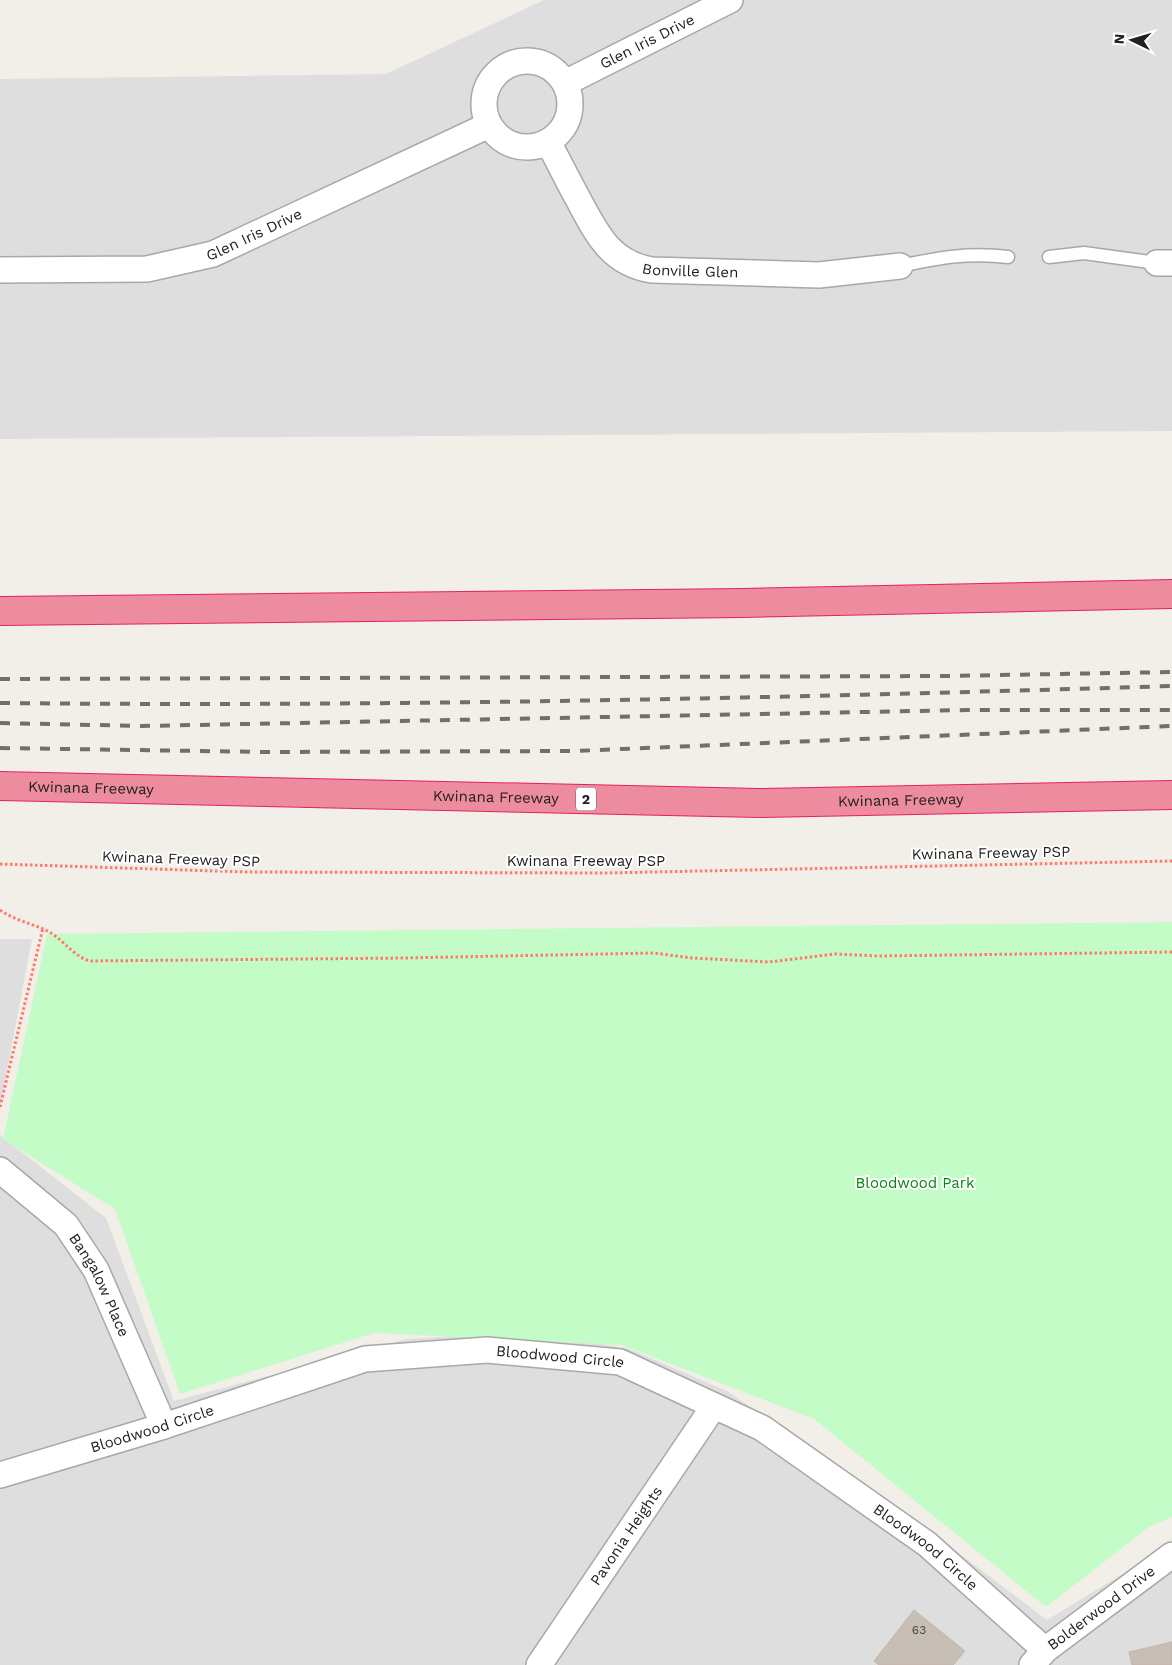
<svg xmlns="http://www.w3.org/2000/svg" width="1172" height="1665" font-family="'Work Sans',sans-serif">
  <rect width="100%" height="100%" fill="#f2eee8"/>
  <g fill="#dfdede">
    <path d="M544,0H1172V431L0,439V79L386,74Z"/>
    <path d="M0,939H32L0,1108Z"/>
    <path d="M0,1135L106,1218L174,1401L407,1339L527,1332L627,1348L727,1391L902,1510L1047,1620L1172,1544V1665H0Z"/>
  </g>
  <path fill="#c4fcc8" d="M1172,922V1517L1149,1527L1046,1607L814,1419L622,1345L374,1333L180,1394L115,1209L3,1139L47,934Z"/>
  <g fill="#c7beb6" stroke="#c5b5a9">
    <path d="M914,1610L965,1651L953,1665H879L874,1661Z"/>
    <path d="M1172,1642V1665H1132L1129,1652Z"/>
  </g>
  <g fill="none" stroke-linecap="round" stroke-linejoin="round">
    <g stroke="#a8a8a8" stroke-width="15">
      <g id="lane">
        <path d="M1049,257L1084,253L1157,263"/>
        <path d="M900,266C938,258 969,252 1008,257"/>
      </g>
    </g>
    <g stroke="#a8a8a8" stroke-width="28">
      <g id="street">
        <circle cx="527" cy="104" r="43"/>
        <path id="s1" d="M565,83L730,0"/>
        <path id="s2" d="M548,142C558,160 567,179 577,197C596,232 609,263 652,270L819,275L900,266"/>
        <path d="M1157,263H1172"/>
        <path id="s3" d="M0,270L147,269L213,254L489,125"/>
        <path id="s4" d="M0,1170L66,1225L96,1270L164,1426"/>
        <path id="s5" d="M0,1475L164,1426L365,1359L487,1350L620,1362L762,1428L927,1544L1045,1650"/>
        <path id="s6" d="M539,1665L714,1406"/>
        <path id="s7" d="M1032,1665L1045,1650L1172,1555"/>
      </g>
    </g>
    <g stroke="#e52064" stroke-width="30">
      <g id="highway">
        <path d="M0,611L743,603L1172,594"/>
        <path id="s8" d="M0,786L759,803L1172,795"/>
      </g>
    </g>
    <g stroke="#ff7a6b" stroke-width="3" stroke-dasharray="2.5 2.5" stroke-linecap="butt">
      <path d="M0,864L247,872L606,873L1172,861"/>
      <path d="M0,910C19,923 38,924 54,935C66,944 75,956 89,961L404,958L654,953L692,958L769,962L835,954L879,956L1172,952"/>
      <path d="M0,1107L43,928"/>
    </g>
    <use href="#lane" stroke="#fff" stroke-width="12"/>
    <use href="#street" stroke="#fff" stroke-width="25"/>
    <use href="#highway" stroke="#ec8c9e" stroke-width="28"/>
    <g stroke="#6f6f6f" stroke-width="4" stroke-dasharray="10 10" stroke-linecap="butt">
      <path d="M0,679L945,676L1172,672"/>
      <path d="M0,703C391,707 781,698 1172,686"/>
      <path d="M0,723L142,726L967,710H1172"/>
      <path d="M0,748L267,752L575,751L1172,726"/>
    </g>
  </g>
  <g text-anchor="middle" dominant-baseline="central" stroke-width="4" stroke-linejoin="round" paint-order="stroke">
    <g font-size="12" fill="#4a4846">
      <text x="919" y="1630">63</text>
    </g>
    <rect fill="#fff" stroke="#646464" stroke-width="1" x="576" y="787.5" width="20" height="23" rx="4"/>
    <g font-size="14" font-weight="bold" fill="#212121">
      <text x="586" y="799">2</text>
    </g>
    <g font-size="15" fill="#212121" stroke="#fff">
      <text stroke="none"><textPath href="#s1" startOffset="92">Glen Iris Drive</textPath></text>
      <text stroke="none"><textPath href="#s3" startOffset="260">Glen Iris Drive</textPath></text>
      <text stroke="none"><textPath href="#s2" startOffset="210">Bonville Glen</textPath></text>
      <text stroke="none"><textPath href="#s8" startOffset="91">Kwinana Freeway</textPath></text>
      <text stroke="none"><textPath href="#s8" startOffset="496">Kwinana Freeway</textPath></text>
      <text stroke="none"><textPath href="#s8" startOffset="901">Kwinana Freeway</textPath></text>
      <text transform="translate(991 853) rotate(-1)">Kwinana Freeway PSP</text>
      <text transform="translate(181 859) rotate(2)">Kwinana Freeway PSP</text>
      <text x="586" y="861">Kwinana Freeway PSP</text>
      <text stroke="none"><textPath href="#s4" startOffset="155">Bangalow Place</textPath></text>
      <text stroke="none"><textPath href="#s5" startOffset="579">Bloodwood Circle</textPath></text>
      <text stroke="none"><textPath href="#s5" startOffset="159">Bloodwood Circle</textPath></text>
      <text stroke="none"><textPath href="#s6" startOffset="156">Pavonia Heights</textPath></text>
      <text stroke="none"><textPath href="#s5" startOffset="998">Bloodwood Circle</textPath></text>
      <text stroke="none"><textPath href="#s7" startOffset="90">Bolderwood Drive</textPath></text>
    </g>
    <g font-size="15" fill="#068811" stroke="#fff">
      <text x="915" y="1183">Bloodwood Park</text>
    </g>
  </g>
  <g transform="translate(1132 40) rotate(275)" stroke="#ffffff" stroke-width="4" paint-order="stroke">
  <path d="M0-4L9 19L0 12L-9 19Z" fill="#212121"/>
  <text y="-8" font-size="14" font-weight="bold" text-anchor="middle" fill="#212121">N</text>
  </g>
</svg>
